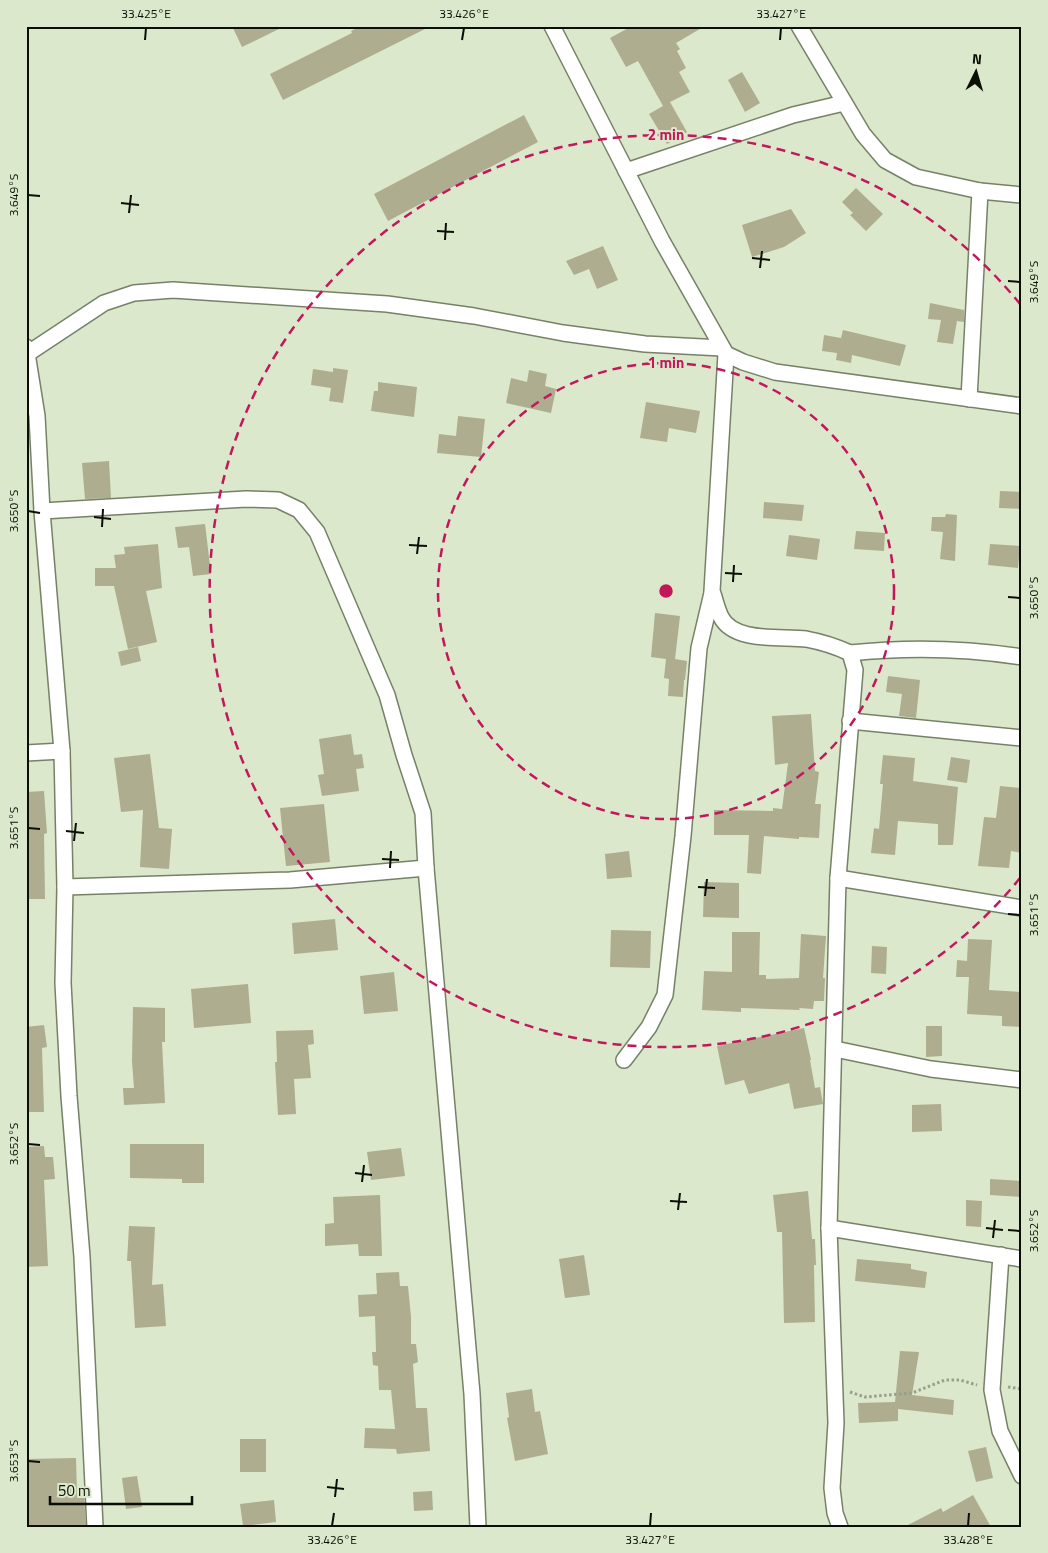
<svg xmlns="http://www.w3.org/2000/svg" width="1048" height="1553" font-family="'Titillium Web',sans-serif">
  <rect width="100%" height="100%" fill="#dce8cb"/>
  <g fill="#aead90">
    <path d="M232,26H285L242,47Z"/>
    <path d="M361,26H431L283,100L270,74L352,33L351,31Z"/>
    <path d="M632,26H705L676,43L680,49L677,51L686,68L679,72L690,92L670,102L687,132L667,144L649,114L663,106L638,61L626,67L610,38Z"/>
    <path d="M742,72L760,103L745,112L728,80Z"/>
    <path d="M524,115L538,142L388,221L374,194Z"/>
    <path d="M856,188L883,214L866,231L850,215L853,213L842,202Z"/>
    <path d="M791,209L806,233L784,247L752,257L742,225Z"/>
    <path d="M603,246L618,280L597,289L589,269L574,275L566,261Z"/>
    <path d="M930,303L964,310V322L957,321L953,344L937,342L941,320L928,319Z"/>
    <path d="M843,330L906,345L900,366L852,355L851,363L836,360L837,353L822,351L824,335L841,338Z"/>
    <path d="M333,368L348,370L343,403L329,401L331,388L311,385L313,369L333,372Z"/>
    <path d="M529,370L547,374L545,386L556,389L551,413L506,403L511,378L527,382Z"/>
    <path d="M378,382L417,387L414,417L371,411L374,391H378Z"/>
    <path d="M646,402L700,411L696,433L669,428L667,442L640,438Z"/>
    <path d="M458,416L485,419L481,457L437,453L439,434L456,436Z"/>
    <path d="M109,461L111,498L85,499L82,463Z"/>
    <path d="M1000,491L1022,492V509L999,508Z"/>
    <path d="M764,502L804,505L802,521L763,518Z"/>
    <path d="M946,514L957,515L955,561L940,559L943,532L931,531L932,517H945Z"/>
    <path d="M205,524L211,574L193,576L189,547L178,548L175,527Z"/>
    <path d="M856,531L885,533L884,551L854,549Z"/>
    <path d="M789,535L820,539L817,560L786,556Z"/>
    <path d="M158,544L162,588L146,591L157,642L128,649L114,586H95V568H116L114,555L125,554L124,547Z"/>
    <path d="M990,544L1020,546L1018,568L988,565Z"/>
    <path d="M655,613L680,616L675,659L687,661L685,680H684L683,697L668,696L669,679L664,678L666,659L651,657Z"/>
    <path d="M138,647L141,661L121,666L118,652Z"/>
    <path d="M888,676L920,680L916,718L899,716L902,694L886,692Z"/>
    <path d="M811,714L815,771L819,772L815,804H821L819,838L799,837V839L764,836L761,874L747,873L749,835H714V810L773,811V808L782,809L788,763L775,765L772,716Z"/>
    <path d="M351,734L354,755L362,754L364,768L356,769L359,791L322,796L318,775L324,774L319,739Z"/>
    <path d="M150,754L159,828L172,829L169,869L140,867L143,810L121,812L114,758Z"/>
    <path d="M883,755L915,758L913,781L958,787L953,845H938V824L898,821L895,855L871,853L874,828L879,829L883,784H880Z"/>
    <path d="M951,757L970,760L967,783L947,780Z"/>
    <path d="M1000,786L1022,788V853L1011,851L1009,868L978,866L984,817L996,818Z"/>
    <path d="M44,791L47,833L44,834L45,899H26V792Z"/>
    <path d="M324,804L330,862L286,866L280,808Z"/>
    <path d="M629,851L632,877L607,879L605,854Z"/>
    <path d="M704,882L739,883V918L703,917Z"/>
    <path d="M335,919L338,950L294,954L292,923Z"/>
    <path d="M611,930L651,931L650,968L610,967Z"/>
    <path d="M732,932H760L759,975H766V979L799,978L801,934L826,936L823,978H825L824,1001H814L813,1009L799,1008L800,1010L741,1008V1012L702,1010L704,971L732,972Z"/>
    <path d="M968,939L992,940L989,990L1022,992V1027L1002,1026V1016L967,1014L969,977H956L957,960L967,961Z"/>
    <path d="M872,946L887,947L886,974L871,973Z"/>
    <path d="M394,972L398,1011L364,1014L360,976Z"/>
    <path d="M248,984L251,1023L194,1028L191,989Z"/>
    <path d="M133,1007L165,1008V1042H162L165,1103L124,1105L123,1088H134L132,1061Z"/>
    <path d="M44,1025L47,1047L42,1048L44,1112H26V1027Z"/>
    <path d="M926,1026H942V1056L926,1057Z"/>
    <path d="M804,1028L811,1060H810L815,1088L820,1087L823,1104L794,1109L789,1083L749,1094L744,1080L725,1085L717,1046Z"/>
    <path d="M313,1030L314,1044L308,1045L311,1078L294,1079L296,1114L278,1115L275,1062H277L276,1031Z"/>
    <path d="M941,1104L942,1131L912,1132V1105Z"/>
    <path d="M130,1144H204V1183H182V1179L130,1178Z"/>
    <path d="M44,1146L45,1157H53L55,1179L44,1180L48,1266L26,1267V1147Z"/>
    <path d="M401,1148L405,1176L371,1180L367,1152Z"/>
    <path d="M990,1179L1022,1181V1197L990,1195Z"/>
    <path d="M808,1191L812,1239H815L816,1265H814L815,1322L784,1323L782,1232H777L773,1195Z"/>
    <path d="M380,1195L382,1256H359L358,1244L325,1246V1224L334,1223L333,1197Z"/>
    <path d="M966,1200L982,1201L981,1227L966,1226Z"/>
    <path d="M129,1226L155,1227L152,1285L163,1284L166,1326L135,1328L131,1261H127Z"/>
    <path d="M584,1255L590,1295L565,1298L559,1259Z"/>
    <path d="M857,1259L911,1264V1269L927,1272L925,1288L855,1281Z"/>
    <path d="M399,1272L400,1286H408L411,1317V1344H416L418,1362L413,1364L416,1408H427L430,1451L397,1454L396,1449L364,1448L365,1428L395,1429L391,1390H379L378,1366L373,1365L372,1352H376L375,1316L359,1317L358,1295L377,1294L376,1273Z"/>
    <path d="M900,1351L919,1352L912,1395L954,1400L953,1415L898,1409V1421L859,1423L858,1403L895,1402Z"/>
    <path d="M532,1389L535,1412L540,1411L548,1454L515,1461L507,1418L509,1417L506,1393Z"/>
    <rect x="240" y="1439" width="26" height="33"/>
    <path d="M986,1447L993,1478L976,1482L968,1451Z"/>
    <path d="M76,1458L77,1496L84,1495L86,1527H26V1459Z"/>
    <path d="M137,1476L142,1507L126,1509L122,1478Z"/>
    <path d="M432,1491L433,1510L414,1511L413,1492Z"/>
    <path d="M973,1495L991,1527H904L941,1508L943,1512Z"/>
    <path d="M274,1500L276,1522L243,1526L240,1504Z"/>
  </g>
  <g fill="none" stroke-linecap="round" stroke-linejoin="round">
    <g stroke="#768167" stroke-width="18">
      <g id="minor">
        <path d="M552,26L662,241L726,354L743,362L775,372L1022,406"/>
        <path d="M799,26L863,134L885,160L916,177L980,191L1022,195"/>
        <path d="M626,171L793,115L844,103"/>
        <path d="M26,347L37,416L42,511L62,751L65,887L63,983L69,1096L82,1257L95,1527"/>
        <path d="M27,354L104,303L134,293L173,290L387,304L474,316L563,333L645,344L722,348"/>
        <path d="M726,354L712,591C715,599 717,609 721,617C734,643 782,636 806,639C822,642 835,646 850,653L855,670L838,878L829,1228L836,1423L832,1488L835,1513L840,1527"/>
        <path d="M969,399L980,191"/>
        <path d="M42,511L246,499L278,500L299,510L317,532L387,695L404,755L423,813L426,868L472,1394L478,1527"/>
        <path d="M850,653C907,647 964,648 1022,657"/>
        <path d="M850,721L1022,738"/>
        <path d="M26,753L62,751"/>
        <path d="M838,878L1022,908"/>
        <path d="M65,887L290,880L426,868"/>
        <path d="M835,1049L931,1069L1022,1080"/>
        <path d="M624,1060L649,1027L665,995L683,836L699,648L712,593"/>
        <path d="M829,1228L1022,1259"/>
        <path d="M1001,1255L992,1390L1000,1431L1022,1476"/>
      </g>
    </g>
    <g stroke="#97a08a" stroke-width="3" stroke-dasharray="2.5 2.5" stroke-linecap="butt">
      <path d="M1008,1387L1022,1389"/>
      <path d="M850,1392L865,1397L912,1393L945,1380H960L977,1385"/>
    </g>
    <use href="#minor" stroke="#fff" stroke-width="15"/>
  </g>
  <path fill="none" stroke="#0a0e05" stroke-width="2" d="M145,40L146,28M462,40L464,28M780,40L781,28M28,195L40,196M121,203L139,205M129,213L131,195M437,231L454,232M445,240L446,223M752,258L770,260M760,268L762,251M1008,281L1020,282M28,511L40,513M94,517L111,519M102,527L103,509M409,545L427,546M417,554L419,537M725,573L742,574M733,582L734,565M1008,597L1020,598M28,828L40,829M66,831L84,833M74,841L76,823M382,859L399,860M390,868L391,851M698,887L715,888M705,896L707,879M1008,914L1020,915M28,1144L40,1145M355,1173L372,1175M362,1182L364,1165M670,1201L687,1202M678,1210L680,1193M986,1228L1003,1230M1008,1230L1020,1231M993,1238L995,1220M28,1461L40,1462M327,1487L344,1489M335,1497L337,1479M332,1526L334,1513M650,1526L651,1513M968,1526L969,1513"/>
  <g fill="none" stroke="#c2185b" stroke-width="2.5" stroke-dasharray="9 6">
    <circle cx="666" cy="591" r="228"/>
    <path d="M1020 878A456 456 0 1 1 1020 304"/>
  </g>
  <circle cx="666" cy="591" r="8" fill="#c2185b" stroke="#dce8cb" stroke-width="2.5"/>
  <g font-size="15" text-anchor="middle" font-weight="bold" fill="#c2185b" stroke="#dce8cb" stroke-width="4" stroke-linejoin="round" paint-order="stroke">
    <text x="666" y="140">2 min</text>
    <text x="666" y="368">1 min</text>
  </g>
  <rect width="1048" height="1553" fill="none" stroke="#dce8cb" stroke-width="55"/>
  <g transform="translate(976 72) rotate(5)" stroke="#dce8cb" stroke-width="4" paint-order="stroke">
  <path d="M0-4L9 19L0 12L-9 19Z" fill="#0a0e05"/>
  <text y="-8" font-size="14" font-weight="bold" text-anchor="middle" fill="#0a0e05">N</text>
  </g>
  <path d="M50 1496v8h142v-8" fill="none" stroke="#0a0e05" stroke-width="2.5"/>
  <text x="58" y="1496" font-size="15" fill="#0a0e05" stroke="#dce8cb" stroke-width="4" paint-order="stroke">50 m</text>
  <rect x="28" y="28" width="992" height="1498" fill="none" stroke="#0a0e05" stroke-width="2"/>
  <g font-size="12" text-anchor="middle" fill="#0a0e05">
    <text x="146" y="18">33.425°E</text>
    <text x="464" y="18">33.426°E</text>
    <text x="781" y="18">33.427°E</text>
    <text transform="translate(14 195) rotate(-90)" y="4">3.649°S</text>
    <text transform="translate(1034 282) rotate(-90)" y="4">3.649°S</text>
    <text transform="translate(14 511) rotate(-90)" y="4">3.650°S</text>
    <text transform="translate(1034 598) rotate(-90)" y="4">3.650°S</text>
    <text transform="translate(14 828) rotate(-90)" y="4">3.651°S</text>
    <text transform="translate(1034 915) rotate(-90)" y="4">3.651°S</text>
    <text transform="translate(14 1144) rotate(-90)" y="4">3.652°S</text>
    <text transform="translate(1034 1231) rotate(-90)" y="4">3.652°S</text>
    <text transform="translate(14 1461) rotate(-90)" y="4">3.653°S</text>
    <text x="332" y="1544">33.426°E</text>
    <text x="650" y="1544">33.427°E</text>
    <text x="968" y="1544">33.428°E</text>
  </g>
</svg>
